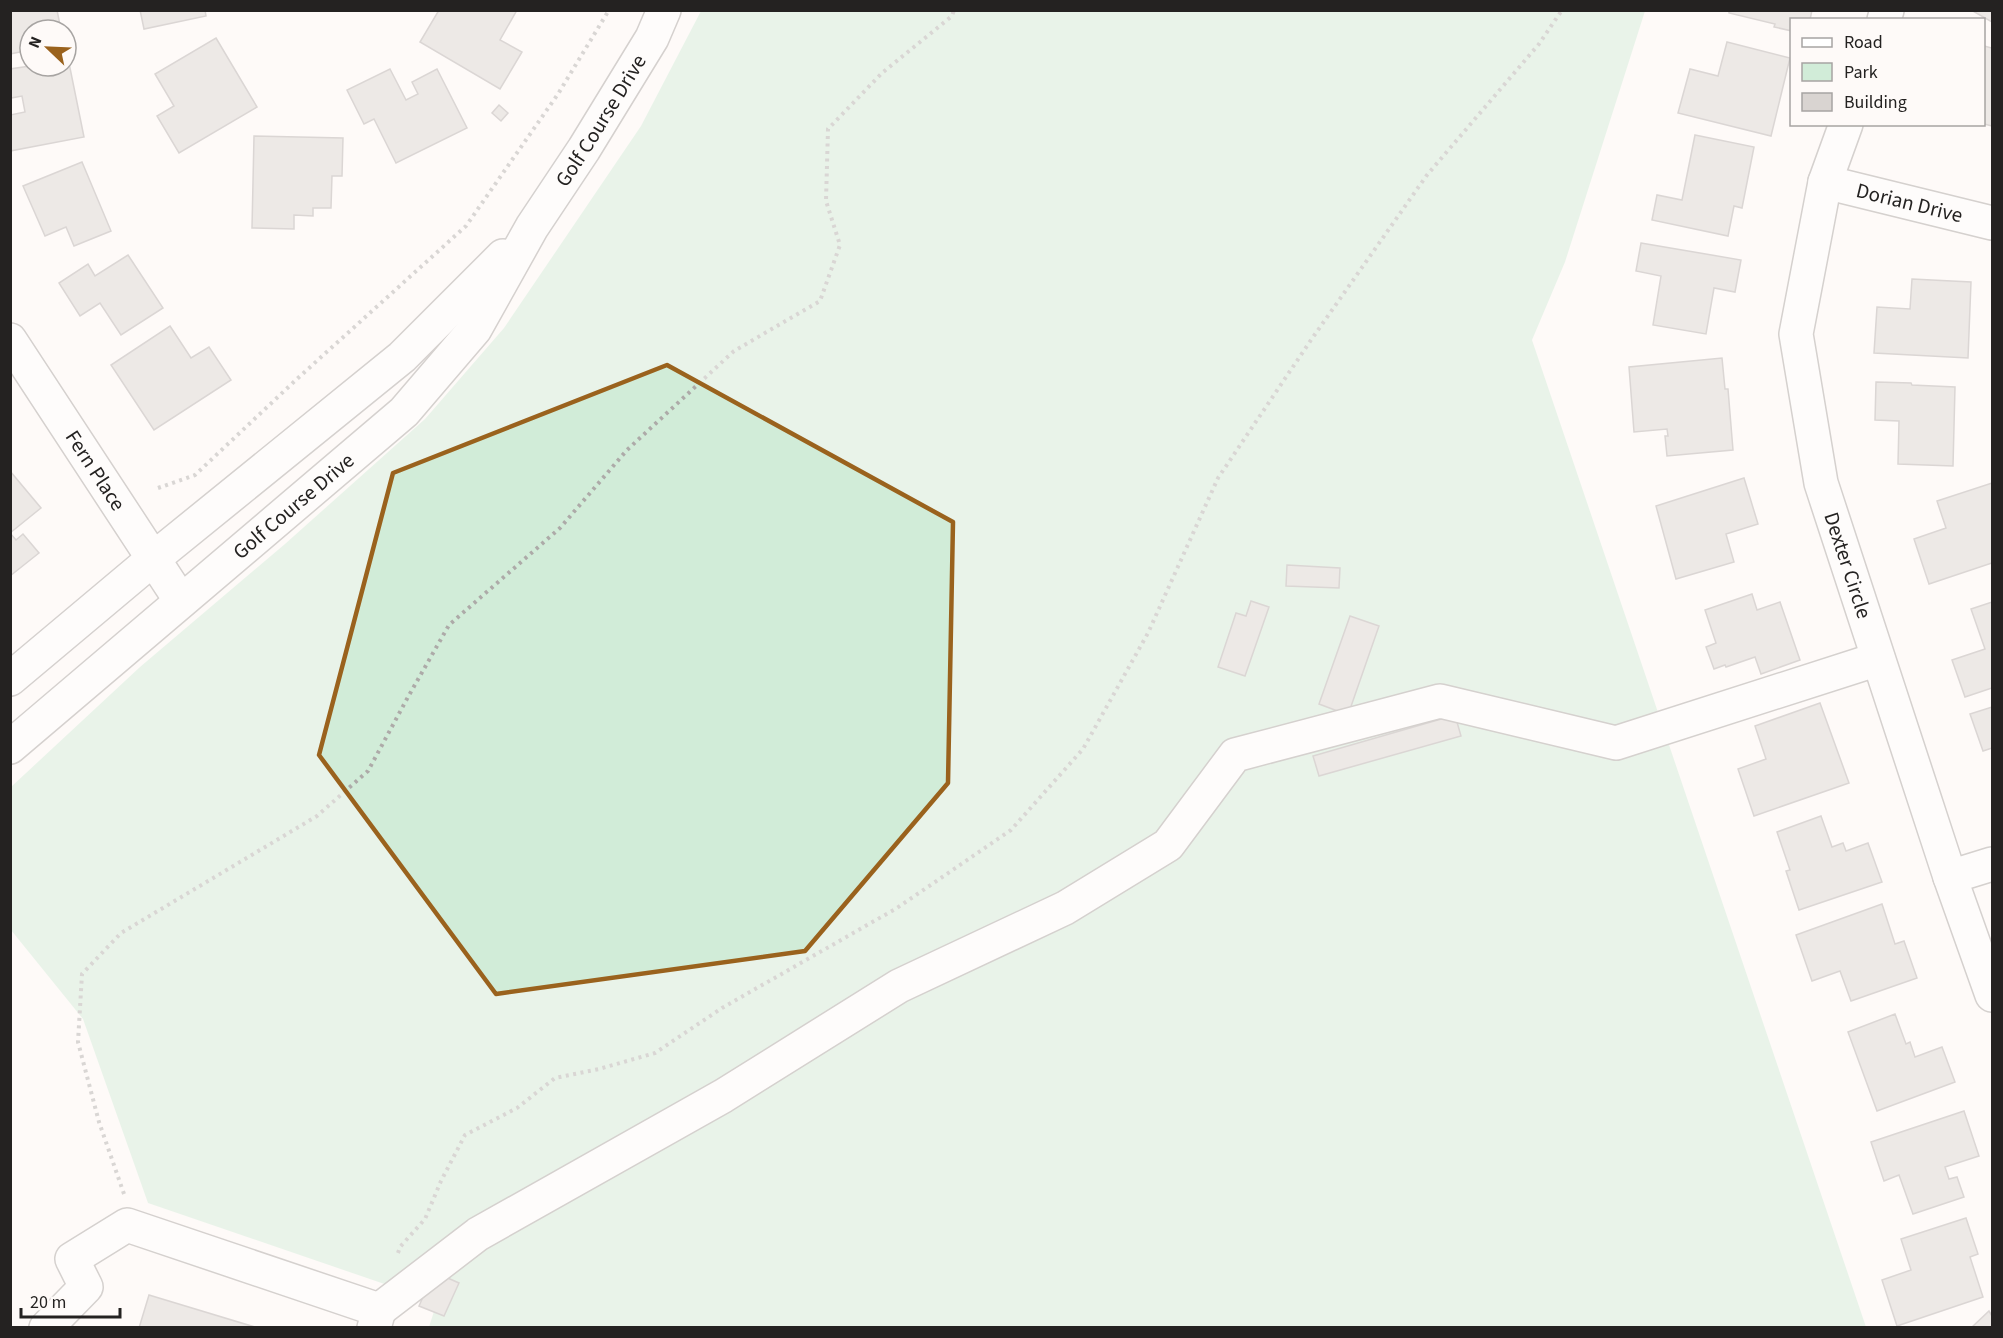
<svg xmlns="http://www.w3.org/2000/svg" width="2003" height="1338" font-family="'Source Sans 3',sans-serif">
  <rect width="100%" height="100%" fill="#fefaf8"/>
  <path fill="#d1ecd8" d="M701,11H1645L1565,262L1532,340L1866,1327H429L437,1302L148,1203L83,1019L11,930V787L140,667L285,544L425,419L504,328L641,126Z"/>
  <g fill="#d9d4d1" stroke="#b1aba9" stroke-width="1.5">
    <path d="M10,10H57L61,30H30V50L10,54Z"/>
    <path d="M140,10H205L206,16L144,29Z"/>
    <path d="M439,10H517L500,40L522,52L500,89L420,42Z"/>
    <path d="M1729,10H1812L1810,20H1792V31L1774,27L1775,24L1729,13Z"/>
    <path d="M1971,10H1992V22Z"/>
    <path d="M216,38L257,107L179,153L157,116L174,106L155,74Z"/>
    <path d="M1727,42L1790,58L1771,136L1678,113L1690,69L1718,76Z"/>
    <path d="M1984,46L1992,48V126L1984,124Z"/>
    <path d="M66,58H68L84,137L10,151V115L25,112L22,96L11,98L10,69L30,66H66Z"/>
    <path d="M390,69L406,100L418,94L412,82L437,69L467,128L396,163L374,119L364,124L347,90Z"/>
    <path d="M499,105L508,113L501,121L492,113Z"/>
    <path d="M1695,135L1754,147L1742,208L1734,206L1728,236L1652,220L1657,195L1682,200Z"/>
    <path d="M254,136L343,138L342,176H332L331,208H313V216L294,215V229L252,228Z"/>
    <path d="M82,162L111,231L74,246L66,227L45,236L23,186Z"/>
    <path d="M1641,243L1741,260L1735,292L1714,288L1706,334L1653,325L1661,276L1636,271Z"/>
    <path d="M128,255L163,308L121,335L100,303L80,316L59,283L88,264L95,276Z"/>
    <path d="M1912,279L1971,282L1968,358L1874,353L1877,307L1910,309Z"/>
    <path d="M170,326L191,358L209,347L231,380L154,430L111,365Z"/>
    <path d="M1722,358L1725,389H1728L1733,450L1667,456L1665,436H1668L1667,429L1634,432L1629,367Z"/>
    <path d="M1876,382L1911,383L1912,385L1955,387L1953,466L1898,464L1899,421L1875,420Z"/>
    <path d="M10,471L41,508L10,533Z"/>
    <path d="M1744,478L1758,524L1726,534L1734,562L1676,579L1656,506Z"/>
    <path d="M1992,483V563L1929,584L1914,539L1946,528L1937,501Z"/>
    <path d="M10,533L16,540L23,534L39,553L10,576Z"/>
    <path d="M1287,565L1340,568L1339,588L1286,586Z"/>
    <path d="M1752,594L1757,610L1780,602L1800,660L1761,674L1755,657L1726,667L1725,665L1714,669L1706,647L1716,643L1705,610Z"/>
    <path d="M1251,601L1269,607L1245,676L1218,667L1236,613L1246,616Z"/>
    <path d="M1992,602V688L1965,697L1952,660L1985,649L1971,609Z"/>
    <path d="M1350,616L1379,626L1348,715L1319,704Z"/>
    <path d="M1820,703L1849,783L1754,816L1738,769L1766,759L1755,726Z"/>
    <path d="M1992,707V751V748L1983,751L1970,714Z"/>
    <path d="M1455,715L1461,736L1319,776L1313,756Z"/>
    <path d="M1821,816L1832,847L1843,843L1846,851L1868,843L1882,882L1799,910L1786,871L1790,870L1777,832Z"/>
    <path d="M1882,904L1895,944L1904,941L1917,978L1851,1001L1840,971L1812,981L1796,935Z"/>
    <path d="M1895,1014L1906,1044L1910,1042L1915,1057L1942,1047L1955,1082L1877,1111L1848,1032Z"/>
    <path d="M1964,1111L1979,1156L1945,1167L1949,1179L1957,1177L1964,1197L1913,1214L1899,1175L1884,1181L1871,1142Z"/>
    <path d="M1966,1218L1978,1254L1970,1257L1983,1297L1897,1326L1882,1280L1911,1270L1901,1239Z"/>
    <path d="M434,1272L459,1283L444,1316L419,1306Z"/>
    <path d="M149,1295L258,1328H139Z"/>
    <path d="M1989,1311L1992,1316V1328H1971Z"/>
  </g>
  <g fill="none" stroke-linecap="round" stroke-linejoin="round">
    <g stroke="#a49f9c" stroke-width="36">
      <g id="minor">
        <path d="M1884,20L1887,10"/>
        <path id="s1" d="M1846,124L1825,182L1796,334L1821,483L1950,877L1992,995"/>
        <path id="s2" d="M1825,182L1992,223"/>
        <path id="s3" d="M10,340L181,601"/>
        <path d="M10,679L153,559L402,357L503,256"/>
        <path id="s4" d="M10,747L404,412L475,329L532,227L584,149L652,38L664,10"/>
        <path d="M1950,877L1992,864"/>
        <path d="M379,1310L478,1234L723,1096L899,986L1065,908L1168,845L1235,755L1440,701L1616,743L1878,659"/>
        <path d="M46,1328L86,1287L72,1259L127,1225L379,1310L374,1328"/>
      </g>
    </g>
    <g stroke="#adaaa8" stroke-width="4" stroke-dasharray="3 4.5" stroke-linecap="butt">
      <path d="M158,488L195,475L298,378L466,226L558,94L609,10"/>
      <path d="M124,1194L99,1122L78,1042L82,974L121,933L317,816L368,771L408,697L449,625L560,528L627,450L734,351L820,301L840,245L826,201L828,129L882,73L952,16L954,10"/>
      <path d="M398,1253L400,1247L425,1219L441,1181L465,1135L517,1108L555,1078L599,1069L655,1053L722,1008L897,908L1011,830L1083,749L1148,633L1218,478L1311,340L1427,175L1539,44L1562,10"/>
    </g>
    <use href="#minor" stroke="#fff" stroke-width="33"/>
  </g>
  <path d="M0 0H2003V1338H0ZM667,365L953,522L948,783L805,951L496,994L319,755L393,473Z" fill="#fefaf8" fill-opacity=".55" fill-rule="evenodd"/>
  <path fill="none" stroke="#9a621d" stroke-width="4.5" stroke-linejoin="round" d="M667,365L953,522L948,783L805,951L496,994L319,755L393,473Z"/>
  <g text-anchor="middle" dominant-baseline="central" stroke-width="4.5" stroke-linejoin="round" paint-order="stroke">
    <g font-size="21" fill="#242221" stroke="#fefaf8">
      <text stroke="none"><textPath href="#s4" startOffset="870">Golf Course Drive</textPath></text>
      <text stroke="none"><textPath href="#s2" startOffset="87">Dorian Drive</textPath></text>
      <text stroke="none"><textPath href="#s3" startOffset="156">Fern Place</textPath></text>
      <text stroke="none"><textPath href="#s4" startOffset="372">Golf Course Drive</textPath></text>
      <text stroke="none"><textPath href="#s1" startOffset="454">Dexter Circle</textPath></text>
    </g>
  </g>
  <rect width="2003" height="1338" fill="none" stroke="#242221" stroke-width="24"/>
  <rect x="1790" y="18" width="195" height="108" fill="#fefaf8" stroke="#a7a4a2" stroke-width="1.5"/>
  <rect x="1802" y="38" width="30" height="9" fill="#ffffff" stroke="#a7a4a2" stroke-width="1.5"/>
  <text x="1844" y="48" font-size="18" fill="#242221">Road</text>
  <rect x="1802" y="63" width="30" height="18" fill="#d1ecd8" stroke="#a7a4a2" stroke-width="1.5"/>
  <text x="1844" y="78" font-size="18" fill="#242221">Park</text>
  <rect x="1802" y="93" width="30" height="18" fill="#d9d4d1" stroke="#a7a4a2" stroke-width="1.5"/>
  <text x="1844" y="108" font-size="18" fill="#242221">Building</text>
  <g transform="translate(48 48) rotate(293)"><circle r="28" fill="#fefaf8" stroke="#a7a4a2" stroke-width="1.5"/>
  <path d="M0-4.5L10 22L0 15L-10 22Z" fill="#9a621d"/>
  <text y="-9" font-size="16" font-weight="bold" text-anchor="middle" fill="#242221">N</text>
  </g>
  <path d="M21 1308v9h99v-9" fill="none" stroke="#242221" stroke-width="3"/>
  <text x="30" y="1308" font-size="18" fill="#242221" stroke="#fefaf8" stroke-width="4.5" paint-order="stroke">20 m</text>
</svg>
